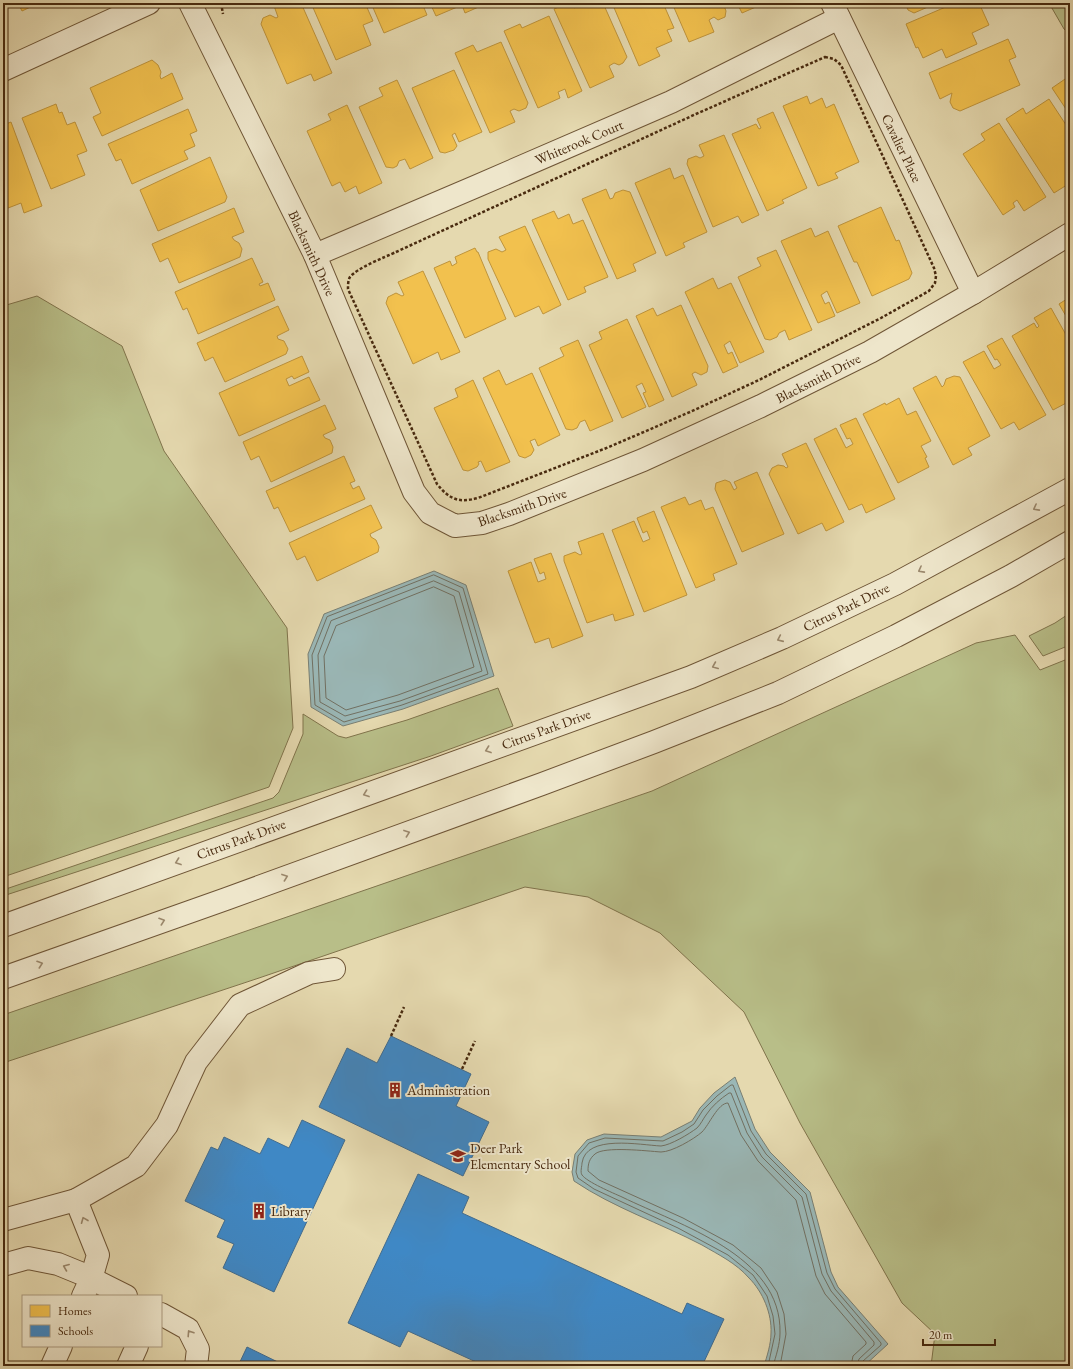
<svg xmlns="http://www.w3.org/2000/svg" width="1073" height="1369" font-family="'EB Garamond',serif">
  <rect width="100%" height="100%" fill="#e5d9af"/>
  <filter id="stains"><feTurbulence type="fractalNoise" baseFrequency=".005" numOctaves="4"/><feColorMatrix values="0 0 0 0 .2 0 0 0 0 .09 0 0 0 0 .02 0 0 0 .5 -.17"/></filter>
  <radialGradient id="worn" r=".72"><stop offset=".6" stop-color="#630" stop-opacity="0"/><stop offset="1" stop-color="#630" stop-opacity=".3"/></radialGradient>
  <g fill="#b8be88" stroke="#80744c">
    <path d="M1049,3H1070V34L1064,29Z"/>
    <path d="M37,296L122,346L164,451L287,628L293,728L269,787L3,877V306Z"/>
    <path d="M1070,613V645L1043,656L1029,636L1055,623Z"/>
    <path d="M1015,635L1040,670L1070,658V1366H931L935,1334L902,1303L800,1123L744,1012L660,933L588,897L525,887L259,978L3,1063V1015L652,791L976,643Z"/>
    <path d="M498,688L513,726L431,756L3,896V890L273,798L279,792L303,734V714L338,736L346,738L407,720Z"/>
  </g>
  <g fill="#9ab7b6" stroke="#797f73">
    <path d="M434,571L466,585L494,676L403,709L343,726L311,707L308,654L324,614Z"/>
    <path d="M735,1077L755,1129L770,1152L810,1192L831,1272L838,1287L888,1344L864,1366H764C767,1356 771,1344 771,1333C772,1314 763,1292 749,1278C736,1263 719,1255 702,1245C660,1223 614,1208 574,1181L572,1172L575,1154L587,1140L604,1134L661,1137L692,1121L700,1108L714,1093Z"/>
  </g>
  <g fill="#f2c14e" stroke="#bf943b">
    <path d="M18,3H39L22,11Z"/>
    <path d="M273,3H301L332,73L314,81L311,74L287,84L261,24L263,18L270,15L276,18L278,17Z"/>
    <path d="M311,3H365L373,21L363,25L371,45L336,60Z"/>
    <path d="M371,3H422L427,15L384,33Z"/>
    <path d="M430,3H482L483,5L465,13L462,5L436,16Z"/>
    <path d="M568,3H572L574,8L585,3H603L627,57L623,63L619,65L614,63L609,66L614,77L590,88L554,9Z"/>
    <path d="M612,3H663L674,28L667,30L672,41L656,48L660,56L639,66Z"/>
    <path d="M672,3H723L726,11L725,17L718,20L714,17L709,20L714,32L689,42Z"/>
    <path d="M737,3H765L742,13Z"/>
    <path d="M905,3H937L914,13L908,10Z"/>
    <path d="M955,3H979L989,25L972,33L977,44L946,58L942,49L923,58L918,47L916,48L906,24Z"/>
    <path d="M549,16L582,91L568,98L565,89L558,92L560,98L538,108L504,31L520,24L522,28Z"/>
    <path d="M1008,39L1016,57L1009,60L1020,85L960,111L953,108L950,102L952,93L940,99L929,73Z"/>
    <path d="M501,42L528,103L526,108L519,111L514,109L510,111L515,122L490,133L455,53L473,45L477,52Z"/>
    <path d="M152,60L158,65L161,72L160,76L161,79L172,73L183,99L102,136L93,117L101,113L90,88Z"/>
    <path d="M454,70L482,132L459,142L455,133L452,135L457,146L454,150L445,153L440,152L412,88Z"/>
    <path d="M1068,77L1070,81V115L1052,88Z"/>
    <path d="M397,80L433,158L410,169L405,159L399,161L397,166L393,168L386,167L359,107L383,96L379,88Z"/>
    <path d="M807,96L810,104L822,98L826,108L834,104L859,162L835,173L838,178L818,186L783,106Z"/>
    <path d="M1049,99L1070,131V183L1054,193L1006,119L1023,108L1026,114Z"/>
    <path d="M56,104L59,113L62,112L67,125L75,122L87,151L77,155L85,175L51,189L22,118Z"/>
    <path d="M347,105L382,183L359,194L356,186L345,192L340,182L332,186L307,131L331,120L328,114Z"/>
    <path d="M188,109L197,131L190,134L195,146L184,151L188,159L132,184L121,159L116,161L108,144Z"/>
    <path d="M773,112L807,188L782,200L784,203L767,211L732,134L756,124L759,129L761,128L757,119Z"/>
    <path d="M11,122L42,206L24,213L21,203L3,210V125Z"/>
    <path d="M999,123L1046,197L1024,211L1017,200L1013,203L1015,207L1003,215L963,154L985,140L981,134Z"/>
    <path d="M724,135L759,215L742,223L738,216L713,227L687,164L688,159L696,156L700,158L704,156L699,145Z"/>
    <path d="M210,157L227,197L225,202L158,231L140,190Z"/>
    <path d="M670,168L674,179L683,175L707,232L683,243L685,247L666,256L635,183Z"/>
    <path d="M606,189L610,199L613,198L615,193L623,190L630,192L656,253L633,264L636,271L617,279L582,199Z"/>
    <path d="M881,207L896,241L899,240L912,273L909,279L872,296L857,262H854L838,226Z"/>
    <path d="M234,208L244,232L232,237L234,240L239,243L242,249L240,257L179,283L168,258L160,262L152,244Z"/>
    <path d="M554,211L558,219L569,214L573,224L583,220L608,277L584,287L586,292L568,300L532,220Z"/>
    <path d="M525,226L561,305L543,314L539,306L515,317L488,259V252L496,249L502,252L506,250L499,237Z"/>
    <path d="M811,228L815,237L828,231L860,303L837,313L827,291L821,295L825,304L829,302L835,316L818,323L781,241Z"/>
    <path d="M475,248L477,252H478L506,319L465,338L434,268L450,261L452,266L457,263L455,257Z"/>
    <path d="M776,250L812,330L789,340L785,330L779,333L777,337L770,340L765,339L738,277L761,266L757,258Z"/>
    <path d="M252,258L263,282L259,284L260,286L268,283L275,300L198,334L187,308L183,310L175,292Z"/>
    <path d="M423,271L460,352L441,360L438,352L413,364L386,303L388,297L396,293L402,296L404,295L398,282Z"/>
    <path d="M713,278L718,289L731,283L764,352L740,363L730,341L724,345L728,354L732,352L738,366L723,373L685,292Z"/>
    <path d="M1070,297V323L1059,304Z"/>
    <path d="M681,305L708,366L707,372L701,375L695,372L692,374L697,385L672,397L636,316L653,308L657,316Z"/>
    <path d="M278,306L289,330L277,336L278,339L284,341L288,349L286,354L225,382L213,357L205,361L197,343Z"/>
    <path d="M1051,308L1070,342V401L1053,410L1012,336L1034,323L1037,328L1039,326L1034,318Z"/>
    <path d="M627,319L664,400L649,407L643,393L646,392L642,383L636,386L646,407L622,418L589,345L602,339L599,332Z"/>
    <path d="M1002,338L1046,415L1019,430L1014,422L1001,429L963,362L984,351L994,369L1001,365L997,359L995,360L987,346Z"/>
    <path d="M578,340L613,421L590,431L585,420L580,422L577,428L572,430L566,429L539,368L564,356L560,348Z"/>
    <path d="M302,356L309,372L294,379L292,376L286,379L289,386L309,377L320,400L239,436L219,393Z"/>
    <path d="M499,370L506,385L532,373L560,435L538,446L535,439L530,441L534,450L531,455L525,458L519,456L483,378Z"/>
    <path d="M936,376L942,387L944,385L946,379L954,376L960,377L990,436L968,448L972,455L953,465L913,388Z"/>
    <path d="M473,380L510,462L486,472L481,461L478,462L479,464L477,467L468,471L463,470L434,408L458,397L455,389Z"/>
    <path d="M899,398L907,415L916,411L931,441L921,446L927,457L925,458L929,467L898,483L863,414L885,403L886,405Z"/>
    <path d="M325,405L336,429L323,435L325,438L330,440L333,447L332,453L271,482L259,456L251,460L243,442Z"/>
    <path d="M856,418L895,499L866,513L862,504L849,510L814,439L836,428L846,448L853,444L850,438L847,439L840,425Z"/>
    <path d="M806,443L844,522L826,531L822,523L798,534L769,474L772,468L778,465L784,466L786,468L788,467L782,454Z"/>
    <path d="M344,456L355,481L350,483L353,489L359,486L365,499L290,532L278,507L274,509L266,491Z"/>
    <path d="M757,472L784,534L742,552L715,489L716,483L725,480L730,482L734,490L737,488L734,482Z"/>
    <path d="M685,497L689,505L701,500L705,510L713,507L737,564L713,574L715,580L696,588L661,507Z"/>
    <path d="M371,505L382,528L370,534L371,537L376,540L379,547L378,552L317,581L305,556L297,560L289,543Z"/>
    <path d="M654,511L687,595L644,612L612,530L634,521L643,542L650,539L647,531L643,533L637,518Z"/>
    <path d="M603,533L634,615L615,621L613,614L587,623L564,561V556L575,552L580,555L582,554L578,542Z"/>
    <path d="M551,553L583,636L552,648L549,638L535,643L508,571L531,562L538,582L546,579L544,572L540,574L534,559Z"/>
  </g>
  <g fill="#3f88c5" stroke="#426c8e">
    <path d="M391,1036L471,1074L456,1106L489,1122L463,1176L319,1107L347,1048L377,1063Z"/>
    <path d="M302,1120L345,1140L274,1292L223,1268L234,1244L217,1237L225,1220L185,1201L211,1147L218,1150L224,1137L260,1154L268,1138L289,1148Z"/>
    <path d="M418,1174L469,1197L462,1213L682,1314L687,1303L724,1319L702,1366H485L408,1331L400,1347L348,1323Z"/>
    <path d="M247,1347L286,1366H238Z"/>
  </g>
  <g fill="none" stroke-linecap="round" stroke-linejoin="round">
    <g stroke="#717062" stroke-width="1">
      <path d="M434,575L463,588L488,674L402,705L344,722L315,705L312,655L327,617Z"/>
      <path d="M434,581L459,592L482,671L400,701L345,716L320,702L318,655L331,621Z"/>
      <path d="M434,587L454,596L474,667L398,695L346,710L326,698L324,656L336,626Z"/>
      <path d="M768,1366L775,1334L773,1316L767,1296L753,1275L728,1255L678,1228L594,1189L578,1178L576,1172L578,1156L589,1143L605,1138L663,1141L682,1132L694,1124L703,1110L717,1096L731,1085H733L751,1131L766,1154L806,1194L827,1273L835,1289L881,1343V1345L863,1361L862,1366"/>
      <path d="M773,1366C776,1356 780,1344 780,1333C782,1255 679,1225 622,1197C613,1193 587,1182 582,1175C580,1172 582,1166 582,1163C586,1134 640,1145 661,1146C671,1145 689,1134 697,1128C701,1124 703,1119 706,1115C712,1106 720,1099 729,1093H731L747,1133L762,1157L802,1197L822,1274L831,1291L874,1342V1345L859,1359L857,1366"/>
      <path d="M780,1366L786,1334L784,1314L777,1292L761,1268L733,1245L683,1218L599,1180L588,1171C588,1164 589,1159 595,1154C604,1146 647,1151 661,1152C672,1152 694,1139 702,1132C709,1125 718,1103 728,1103L741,1135L758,1161L796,1200L816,1276L825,1294L866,1342V1344L853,1356L851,1366"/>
    </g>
    <g stroke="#6f5637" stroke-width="24">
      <g id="minor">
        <path d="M190,3L315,255L414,492L430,513L455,526L482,523L509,514L643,460L761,406L870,352L973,293L1070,234"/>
        <path d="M832,3L973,293"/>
        <path d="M3,70L149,3"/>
        <path d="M315,255L477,186L671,102L839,18"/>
        <path d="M3,926L691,677L782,638L895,584L1070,489"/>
        <path d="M3,978L226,899L542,784L654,742L778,693L896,636L1011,576L1070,542"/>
        <path d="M76,1200L98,1255L91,1279L83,1296"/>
        <path d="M3,1220L76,1200L136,1166L167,1125L196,1062L240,1005L309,973L334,969"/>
        <path d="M3,1265L28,1258L58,1264L80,1273L126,1296"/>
        <path d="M161,1314L188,1329L198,1349L196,1366"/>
        <path d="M52,1366L61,1346"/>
        <path d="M128,1366L137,1346"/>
      </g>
    </g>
    <g stroke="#482a0f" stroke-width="2.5" stroke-dasharray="3 2" stroke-linecap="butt">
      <path d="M221,3L223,14"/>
      <path d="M825,57L834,59L841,65L934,268L936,276L935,283L929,291L881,318L759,380L690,412L609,447L478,498C459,503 450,500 437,484L348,289C348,285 348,280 350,277C357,268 385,257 396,252L696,114Z"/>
      <path d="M391,1036L404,1007"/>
      <path d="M462,1069L475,1041"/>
    </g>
    <use href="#minor" stroke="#eee6cb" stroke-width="22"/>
  </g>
  <defs><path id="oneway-chevron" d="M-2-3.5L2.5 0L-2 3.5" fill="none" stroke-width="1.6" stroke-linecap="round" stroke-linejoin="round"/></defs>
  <g stroke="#9b886d">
    <use href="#oneway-chevron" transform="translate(1036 508) rotate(152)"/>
    <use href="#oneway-chevron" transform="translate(921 570) rotate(152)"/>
    <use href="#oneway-chevron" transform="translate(780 639) rotate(156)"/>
    <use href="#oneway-chevron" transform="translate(715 666) rotate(157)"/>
    <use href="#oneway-chevron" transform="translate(488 750) rotate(160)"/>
    <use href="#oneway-chevron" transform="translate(366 794) rotate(160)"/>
    <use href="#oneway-chevron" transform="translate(407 833) rotate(-20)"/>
    <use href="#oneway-chevron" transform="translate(178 862) rotate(160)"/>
    <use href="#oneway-chevron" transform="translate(285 877) rotate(-20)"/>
    <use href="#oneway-chevron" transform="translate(162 921) rotate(-19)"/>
    <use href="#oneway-chevron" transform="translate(40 964) rotate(-19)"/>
    <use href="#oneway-chevron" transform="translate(84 1220) rotate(-112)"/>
    <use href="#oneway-chevron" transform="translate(66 1267) rotate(-158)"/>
    <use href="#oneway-chevron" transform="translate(190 1333) rotate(-123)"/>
  </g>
  <defs>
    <g id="building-bare" transform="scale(1.2)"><path d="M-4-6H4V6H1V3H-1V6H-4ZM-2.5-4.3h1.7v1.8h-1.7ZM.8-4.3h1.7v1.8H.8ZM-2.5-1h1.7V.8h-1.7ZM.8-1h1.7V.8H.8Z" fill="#8f2418" stroke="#eee6cb" stroke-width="2.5" paint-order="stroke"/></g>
    <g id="school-bare" transform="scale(1.2)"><path d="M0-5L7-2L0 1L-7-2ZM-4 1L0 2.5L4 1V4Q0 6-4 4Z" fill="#8f2418" stroke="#eee6cb" stroke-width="2.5" paint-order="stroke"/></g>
  </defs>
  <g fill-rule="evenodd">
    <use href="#building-bare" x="395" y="1090"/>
    <use href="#school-bare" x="458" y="1156"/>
    <use href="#building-bare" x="259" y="1211"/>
  </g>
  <g text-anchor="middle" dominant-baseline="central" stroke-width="4" stroke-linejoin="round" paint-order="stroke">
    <g font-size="14" fill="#482a0f" stroke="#eee6cb">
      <text transform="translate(579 142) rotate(-23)">Whiterook Court</text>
      <text transform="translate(902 148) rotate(64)">Cavalier Place</text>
      <text transform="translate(312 253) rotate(65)">Blacksmith Drive</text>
      <text transform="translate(818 378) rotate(-27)">Blacksmith Drive</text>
      <text transform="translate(522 507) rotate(-19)">Blacksmith Drive</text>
      <text transform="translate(846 607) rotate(-26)">Citrus Park Drive</text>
      <text transform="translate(546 729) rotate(-20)">Citrus Park Drive</text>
      <text transform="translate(241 839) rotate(-20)">Citrus Park Drive</text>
    </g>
    <g font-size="14" fill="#482a0f" stroke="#eee6cb" text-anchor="start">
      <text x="407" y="1090">Administration</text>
      <text x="470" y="1148">Deer Park<tspan x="470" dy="16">Elementary School</tspan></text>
      <text x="271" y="1211">Library</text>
    </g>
  </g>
  <rect width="1073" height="1369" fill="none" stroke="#e5d9af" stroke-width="16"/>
  <rect x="4" y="4" width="1065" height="1361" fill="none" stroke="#482a0f" stroke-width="2"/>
  <rect x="8" y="8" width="1057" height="1353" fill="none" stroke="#482a0f"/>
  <rect x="22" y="1295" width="140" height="52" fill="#eee6cb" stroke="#ac9b80"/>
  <rect x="30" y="1305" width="20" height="12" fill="#f2c14e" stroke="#ac9b80"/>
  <text x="58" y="1315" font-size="12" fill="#482a0f">Homes</text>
  <rect x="30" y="1325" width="20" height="12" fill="#3f88c5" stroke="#ac9b80"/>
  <text x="58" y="1335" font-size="12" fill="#482a0f">Schools</text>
  <path d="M923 1339v6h72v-6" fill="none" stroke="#482a0f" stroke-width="2"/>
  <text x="929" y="1339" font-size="12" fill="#482a0f" stroke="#eee6cb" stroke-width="3" paint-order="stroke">20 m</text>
  <rect width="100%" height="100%" filter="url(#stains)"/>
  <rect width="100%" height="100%" fill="url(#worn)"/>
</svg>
